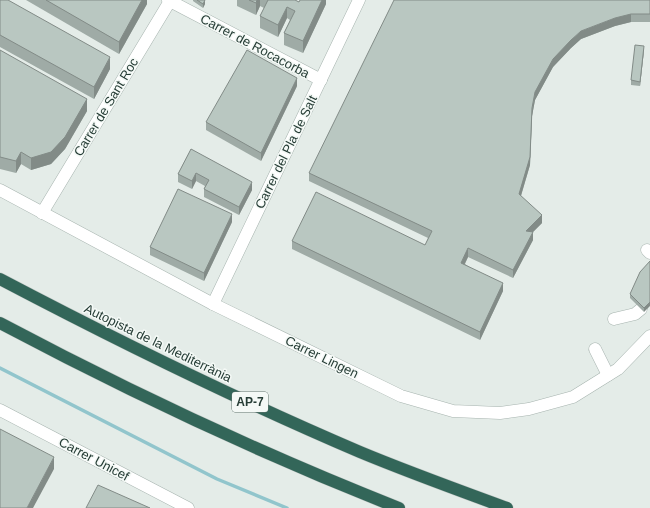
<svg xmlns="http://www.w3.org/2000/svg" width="650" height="508" font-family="Arial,sans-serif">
  <rect width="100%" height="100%" fill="#e4ece8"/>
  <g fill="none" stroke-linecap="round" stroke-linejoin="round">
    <path stroke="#91c5cc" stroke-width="3.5" d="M0,368L217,479L287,508"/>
    <g stroke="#a7b4af" stroke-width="13">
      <g id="minor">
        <path d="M168,0L321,80"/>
        <path d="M0,190L213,304L401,396L453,411L500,413L529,409L573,397L618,369L650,336"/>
        <path d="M42,213L170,1"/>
        <path d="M647,250L650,253"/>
        <path d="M213,304L359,0"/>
        <path d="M614,319L635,314L641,309"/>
        <path d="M595,349L608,375"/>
        <path d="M0,410L188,508"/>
      </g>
    </g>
    <g stroke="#c2c8c6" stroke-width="13">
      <g id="highway">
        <path d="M0,279C118,341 238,400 360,452C408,472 458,490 507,508"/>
        <path d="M0,323C130,392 262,454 399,508"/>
      </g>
    </g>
    <use href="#minor" stroke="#fff" stroke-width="12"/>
    <use href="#highway" stroke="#336659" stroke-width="12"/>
  </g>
  <g fill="#9faba6">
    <path d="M0,0L110,69L94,99L0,47Z"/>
    <path d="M26,0H147V4L119,54Z"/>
    <path d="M193,0H205V4L203,8L193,1Z"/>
    <path d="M237,0H295L299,2L326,0V4L303,53L284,45V33L290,20L287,18L278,37L260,28V16L264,8L260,6L256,15L237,6Z"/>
    <path d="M650,0V22H631L615,26L581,39L571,48L553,67L535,100L532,116L530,165L521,196L542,223L533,232V240L513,278L468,257L465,264L503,291L480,340L292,249V241L425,245L428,238L309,181V173Z"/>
    <path d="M0,50L87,111L65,149L51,164L31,170L21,164L16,173L0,169Z"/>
    <path d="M644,50L640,86L631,85V80Z"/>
    <path d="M297,86L261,161L206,130V122Z"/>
    <path d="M191,149L252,190L239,215L204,197V189L205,186L196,181L192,189L178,182V174Z"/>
    <path d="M232,222L204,281L150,255V247Z"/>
    <path d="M650,261L644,312L630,298V294Z"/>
  </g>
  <g fill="#828b87">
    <path d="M142,0H147V4L119,54V42Z"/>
    <path d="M205,0V4L203,8V4Z"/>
    <path d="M257,0H260V6L256,15V3Z"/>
    <path d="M322,0H326V4L303,53V41Z"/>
    <path d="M287,7V18L278,37V25Z"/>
    <path d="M631,14V22L615,26L581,39L571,48L553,67L535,100L532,116L530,165L519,202V194L535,92L553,59L571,40L581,31L615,18Z"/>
    <path d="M644,46V50L640,86V82Z"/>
    <path d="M110,57V69L94,99V87Z"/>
    <path d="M297,78V86L261,161V153Z"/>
    <path d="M87,99V111L65,149L51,164L31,170V158Z"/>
    <path d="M21,152V164L16,173V161Z"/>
    <path d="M196,173V181L192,189V181Z"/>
    <path d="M252,182V190L239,215V207Z"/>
    <path d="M232,214V222L204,281V273Z"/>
    <path d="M542,215V223L526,239V231Z"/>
    <path d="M533,232V240L513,278V270Z"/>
    <path d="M468,248V257L461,271V263Z"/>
    <path d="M503,283V291L480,340V332Z"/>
    <path d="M650,302V306L644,312V308Z"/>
    <path d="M54,457V469L33,508H27Z"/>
  </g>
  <g fill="#b9c7c1" stroke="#828b87">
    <path d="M0,0H8L110,57L94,87L0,35Z"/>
    <path d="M46,0H142L119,42Z"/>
    <path d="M197,0H205L203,4Z"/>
    <path d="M249,0H257L256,3Z"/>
    <path d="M268,0H295L299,2L300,0H322L303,41L284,33L295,11L287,7L278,25L260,16Z"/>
    <path d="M394,0H650V14H631L615,18L581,31L571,40L553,59L535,92L532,108L530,157L519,194L542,215L526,231L533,232L513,270L468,248L461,263L503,283L480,332L292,241L316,192L425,245L432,231L309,173Z"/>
    <path d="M635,45L644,46L640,82L631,80Z"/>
    <path d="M0,50L87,99L65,137L51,152L31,158L21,152L16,161L0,157Z"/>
    <path d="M247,50L297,78L261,153L206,122Z"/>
    <path d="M191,149L252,182L239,207L204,189L209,180L196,173L192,181L178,174Z"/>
    <path d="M178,189L232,214L204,273L150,247Z"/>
    <path d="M650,261V302L644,308L630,294L640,272Z"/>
    <path d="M0,429L54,457L27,508H0Z"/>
    <path d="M98,485L150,508H86Z"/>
  </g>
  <g text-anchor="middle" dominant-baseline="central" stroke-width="3" stroke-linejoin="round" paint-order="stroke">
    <rect fill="#f4f9f6" stroke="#63756f" stroke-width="1" x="232" y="392" width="36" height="20" rx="3"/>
    <g font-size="12" font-weight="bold" fill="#253c35">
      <text x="250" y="402">AP-7</text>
    </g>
    <g font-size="13" fill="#253c35" stroke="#f4f9f6">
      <text transform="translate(255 46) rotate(28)">Carrer de Rocacorba</text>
      <text transform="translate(106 107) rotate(-59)">Carrer de Sant Roc</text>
      <text transform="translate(286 152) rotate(-64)">Carrer del Pla de Salt</text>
      <text transform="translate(158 343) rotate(26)">Autopista de la Mediterrània</text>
      <text transform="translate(322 357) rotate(26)">Carrer Lingen</text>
      <text transform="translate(94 459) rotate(28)">Carrer Unicef</text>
    </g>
  </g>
</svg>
